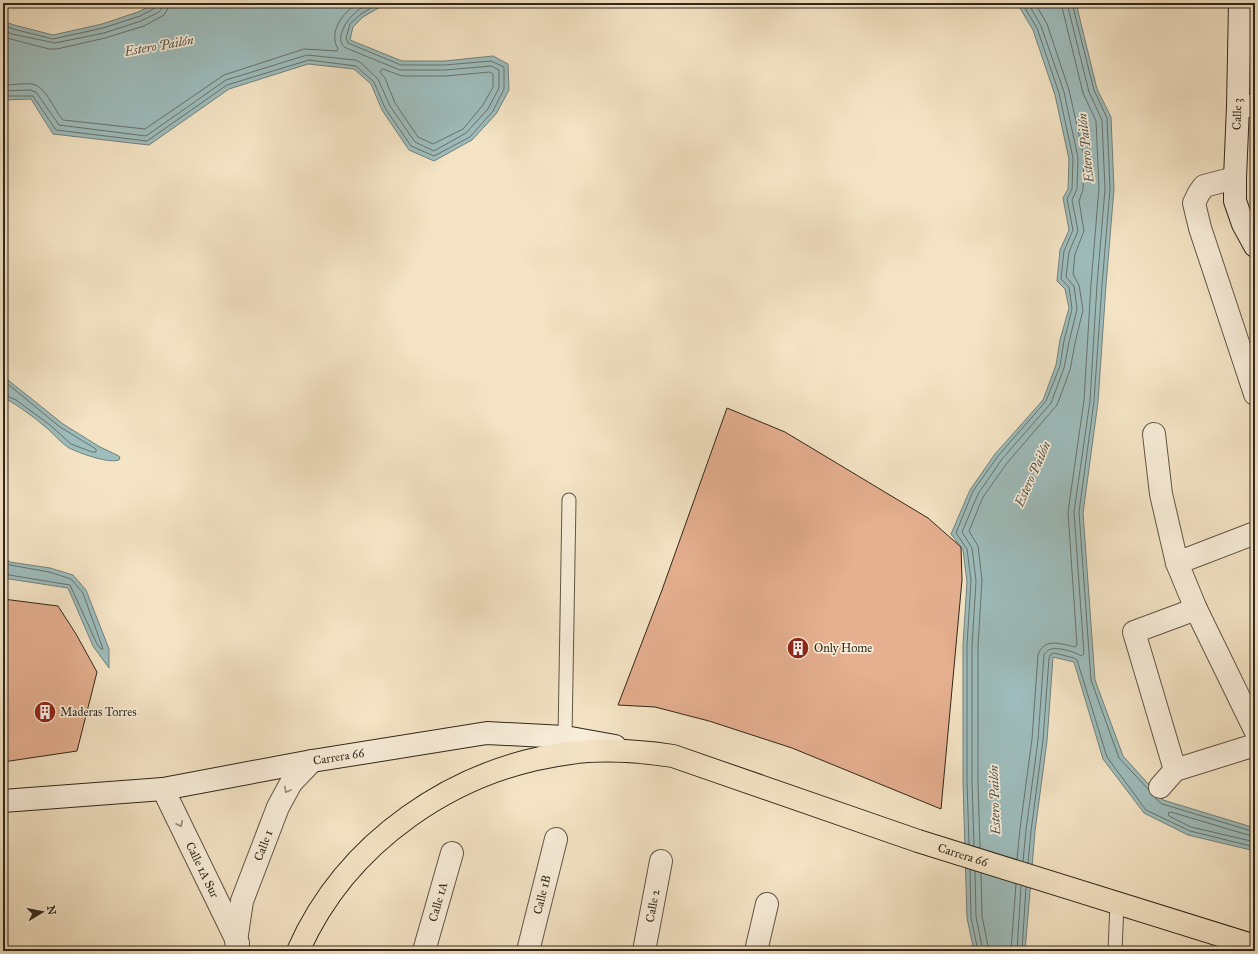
<svg xmlns="http://www.w3.org/2000/svg" width="1258" height="954" font-family="'IM FELL Great Primer',serif">
  <rect width="100%" height="100%" fill="#f4e4c5"/>
  <filter id="stains"><feTurbulence type="fractalNoise" baseFrequency=".005" numOctaves="4"/><feColorMatrix values="0 0 0 0 .2 0 0 0 0 .09 0 0 0 0 .02 0 0 0 .5 -.17"/></filter>
  <radialGradient id="worn" r=".72"><stop offset=".6" stop-color="#630" stop-opacity="0"/><stop offset="1" stop-color="#630" stop-opacity=".3"/></radialGradient>
  <g fill="#9ebdbd" stroke="#72817c">
    <path d="M156,3H387L363,17L353,27L350,40L402,61H445L493,56L508,64L509,90L496,114L472,140L434,161L409,150L382,110L371,84L354,69L308,64L229,89L149,145L53,134L31,99L3,100V21L14,25L53,35L102,24L138,12Z"/>
    <path d="M1017,3H1076L1097,89L1111,117L1114,189L1106,285L1098,402L1083,513L1095,680L1123,756L1163,800L1255,828V851L1188,835L1144,813L1103,759L1074,662L1053,657L1047,741L1035,831L1025,951H974L967,918L963,782V645L967,582L963,550L951,534L970,490L995,454L1043,400L1056,365L1060,340L1069,308L1065,289L1057,281L1060,250L1069,230L1063,198L1068,189L1069,159L1055,95L1033,30Z"/>
    <path d="M3,376L63,424L100,447L117,455L120,457L119,460C109,464 79,453 69,448C61,443 55,435 48,429C34,417 19,406 3,397Z"/>
    <path d="M3,556L10,562L50,568L73,575L86,590L109,649V668L93,646L68,588L3,578Z"/>
  </g>
  <g fill="none" stroke-linecap="round" stroke-linejoin="round">
    <g stroke="#67726c" stroke-width="1">
      <path d="M1072,3L1094,90L1107,118L1110,189L1102,285L1094,401L1079,512L1091,680L1119,758L1149,790"/>
      <path d="M3,25L13,29L53,39L103,28L140,16L155,8L157,3"/>
      <path d="M3,30L12,34L55,43L104,33L141,21L159,12L162,8V3"/>
      <path d="M3,37L49,49H57L105,38L144,26L164,15L167,10L168,3"/>
      <path d="M383,69L402,76H445L490,72L493,74V87L483,105L463,129L433,144L418,137L395,103L385,78L380,72L381,70Z"/>
      <path d="M3,85C12,85 23,83 32,84C46,86 54,110 63,120L145,129L224,75L304,49L337,51L338,49C328,32 343,12 358,3"/>
      <path d="M3,91L30,90L36,92L59,125L146,136L226,80L307,55L355,60L360,62L378,79L390,106L415,142L434,151L466,133L488,109L499,88V70L491,66L445,70H400L346,48C341,45 340,41 341,35C346,18 355,12 369,3"/>
      <path d="M3,96H33L56,130L147,141L227,85L309,60L356,66L374,82L385,108L411,146L434,156L470,137L493,111L504,89V67L491,61L445,65H401L348,43L346,38L350,24L361,14L379,3"/>
      <path d="M3,380L60,427L96,449V452H92L71,444L50,425L16,400L3,394"/>
      <path d="M3,561L10,565L49,572L71,579L83,593L103,649H101L97,644L70,585L3,574"/>
      <path d="M1155,798L1162,804L1255,832"/>
      <path d="M1255,837L1171,812L1168,813L1169,816L1191,827L1255,842"/>
      <path d="M969,844L967,782V645L971,581L967,549L956,533L973,491L998,456L1046,401L1060,366L1064,341L1072,309L1069,287L1061,279L1064,251L1073,230L1067,199L1072,189L1073,158L1059,93L1037,28L1022,3"/>
      <path d="M974,846L972,782V646L976,581L972,548L962,532L978,494L1002,459L1051,403L1064,368L1069,342L1077,309L1074,286L1066,277L1069,252L1078,231L1072,200L1077,189L1078,158L1064,92L1041,26L1028,3"/>
      <path d="M980,848L978,782V646L982,580L978,546L969,531L983,497L1007,463L1057,405L1070,370L1075,343L1083,310L1079,285L1073,274L1075,254L1084,231L1079,201L1083,190L1084,157L1069,90L1047,24L1035,3"/>
      <path d="M1017,859L1020,829L1032,739L1038,655C1044,637 1061,644 1075,647L1077,645L1068,512L1084,400L1091,284L1099,188L1096,121L1083,93L1061,3"/>
      <path d="M1023,861L1026,830L1038,740L1044,655C1046,652 1048,649 1052,649C1058,647 1076,652 1081,656L1084,654L1074,512L1090,401L1097,285L1105,189L1102,120L1089,92L1067,3"/>
      <path d="M1028,863L1031,831L1043,740L1049,658L1050,655L1054,653L1074,658L1077,660L1107,757L1146,810L1190,831L1255,847"/>
      <path d="M970,870L971,917L978,951"/>
      <path d="M975,871L976,917L983,951"/>
      <path d="M981,873L982,916L989,951"/>
      <path d="M1011,951L1016,884"/>
      <path d="M1017,951L1021,886"/>
      <path d="M1022,951L1026,887"/>
    </g>
  </g>
  <g fill="#e5af90" stroke="#30271a">
    <path d="M727,408L785,432L928,518L961,547L962,580L941,809L792,748L709,721L655,707L618,705L662,590Z"/>
    <path d="M3,599L58,606L76,634L97,672L77,751L3,762Z"/>
  </g>
  <g fill="none" stroke-linecap="round" stroke-linejoin="round">
    <g stroke="#615645" stroke-width="15">
      <g id="lane">
        <path d="M565,737L569,500"/>
        <path d="M1115,951L1117,903"/>
      </g>
    </g>
    <g stroke="#615645" stroke-width="24">
      <g id="street">
        <path d="M1238,106H1255"/>
        <path d="M1235,178L1204,186L1199,193L1194,203L1200,228L1255,394"/>
        <path d="M1154,434L1161,494L1177,563L1196,609L1255,730"/>
        <path d="M1177,563L1255,533"/>
        <path d="M1175,770L1134,632L1196,609"/>
        <path d="M1160,787L1175,770L1255,745"/>
        <path id="s1" d="M163,789L238,943"/>
        <path id="s2" d="M236,941L242,901L278,807L291,783L312,761"/>
        <path id="s3" d="M424,951L452,853"/>
        <path id="s4" d="M528,951L556,839"/>
        <path id="s5" d="M644,951L661,861"/>
        <path d="M756,951L767,904"/>
      </g>
    </g>
    <g stroke="#30271a" stroke-width="24">
      <g id="secondary">
        <path d="M1240,3L1238,106L1235,178V201L1243,224L1255,246"/>
        <path id="s6" d="M3,801L163,789L312,761L487,733L565,737L615,746"/>
      </g>
    </g>
    <g stroke="#30271a" stroke-width="24">
      <g id="highway">
        <path id="s7" d="M298,951C346,842 454,768 570,753C605,748 639,751 673,756L918,841L1255,946"/>
      </g>
    </g>
    <use href="#lane" stroke="#f8edd9" stroke-width="13"/>
    <use href="#street" stroke="#f8edd9" stroke-width="22"/>
    <use href="#secondary" stroke="#f8edd9" stroke-width="22"/>
    <use href="#highway" stroke="#f4e4c5" stroke-width="22"/>
  </g>
  <defs><path id="oneway-chevron" d="M-2-3.5L2.5 0L-2 3.5" fill="none" stroke-width="1.6" stroke-linecap="round" stroke-linejoin="round"/></defs>
  <g stroke="#948a7a">
    <use href="#oneway-chevron" transform="translate(287 790) rotate(119)"/>
    <use href="#oneway-chevron" transform="translate(180 824) rotate(64)"/>
  </g>
  <defs>
    <g id="building-disc" transform="scale(1.15)"><circle r="9.5" fill="#8f2418" stroke="#f8edd9"/><path d="M-4-6H4V6H1V3H-1V6H-4ZM-2.5-4.3h1.7v1.8h-1.7ZM.8-4.3h1.7v1.8H.8ZM-2.5-1h1.7V.8h-1.7ZM.8-1h1.7V.8H.8Z" fill="#fff"/></g>
  </defs>
  <g fill-rule="evenodd">
    <use href="#building-disc" x="798" y="648"/>
    <use href="#building-disc" x="45" y="712"/>
  </g>
  <g text-anchor="middle" dominant-baseline="central" stroke-width="3.5" stroke-linejoin="round" paint-order="stroke">
    <g font-size="12" fill="#30271a" stroke="#f8edd9">
      <text transform="translate(1237 114) rotate(-88)">Calle 3</text>
      <text stroke="none"><textPath href="#s6" startOffset="339">Carrera 66</textPath></text>
      <text stroke="none"><textPath href="#s2" startOffset="100">Calle 1</textPath></text>
      <text stroke="none"><textPath href="#s7" startOffset="761">Carrera 66</textPath></text>
      <text stroke="none"><textPath href="#s1" startOffset="90">Calle 1A Sur</textPath></text>
      <text stroke="none"><textPath href="#s4" startOffset="58">Calle 1B</textPath></text>
      <text stroke="none"><textPath href="#s3" startOffset="51">Calle 1A</textPath></text>
      <text stroke="none"><textPath href="#s5" startOffset="46">Calle 2</textPath></text>
    </g>
    <g font-size="12" fill="#30271a" stroke="#f8edd9" text-anchor="start">
      <text x="814" y="648">Only Home</text>
      <text x="60" y="712">Maderas Torres</text>
    </g>
    <g font-size="13" font-style="italic" fill="#51544b" stroke="#f8edd9">
      <text transform="translate(159 46) rotate(-10)">Estero Pailón</text>
      <text transform="translate(1086 148) rotate(-96)">Estero Pailón</text>
      <text transform="translate(1033 474) rotate(-66)">Estero Pailón</text>
      <text transform="translate(995 800) rotate(-92)">Estero Pailón</text>
    </g>
  </g>
  <rect width="1258" height="954" fill="none" stroke="#f4e4c5" stroke-width="16"/>
  <rect x="4" y="4" width="1250" height="946" fill="none" stroke="#30271a" stroke-width="2"/>
  <rect x="8" y="8" width="1242" height="938" fill="none" stroke="#30271a"/>
  <g transform="translate(42 912) rotate(80)" stroke="#f8edd9" stroke-width="3" paint-order="stroke">
  <path d="M0-3L7 15L0 10L-7 15Z" fill="#30271a"/>
  <text y="-6" font-size="11" font-weight="bold" text-anchor="middle" fill="#30271a">N</text>
  </g>
  <rect width="100%" height="100%" filter="url(#stains)"/>
  <rect width="100%" height="100%" fill="url(#worn)"/>
</svg>
